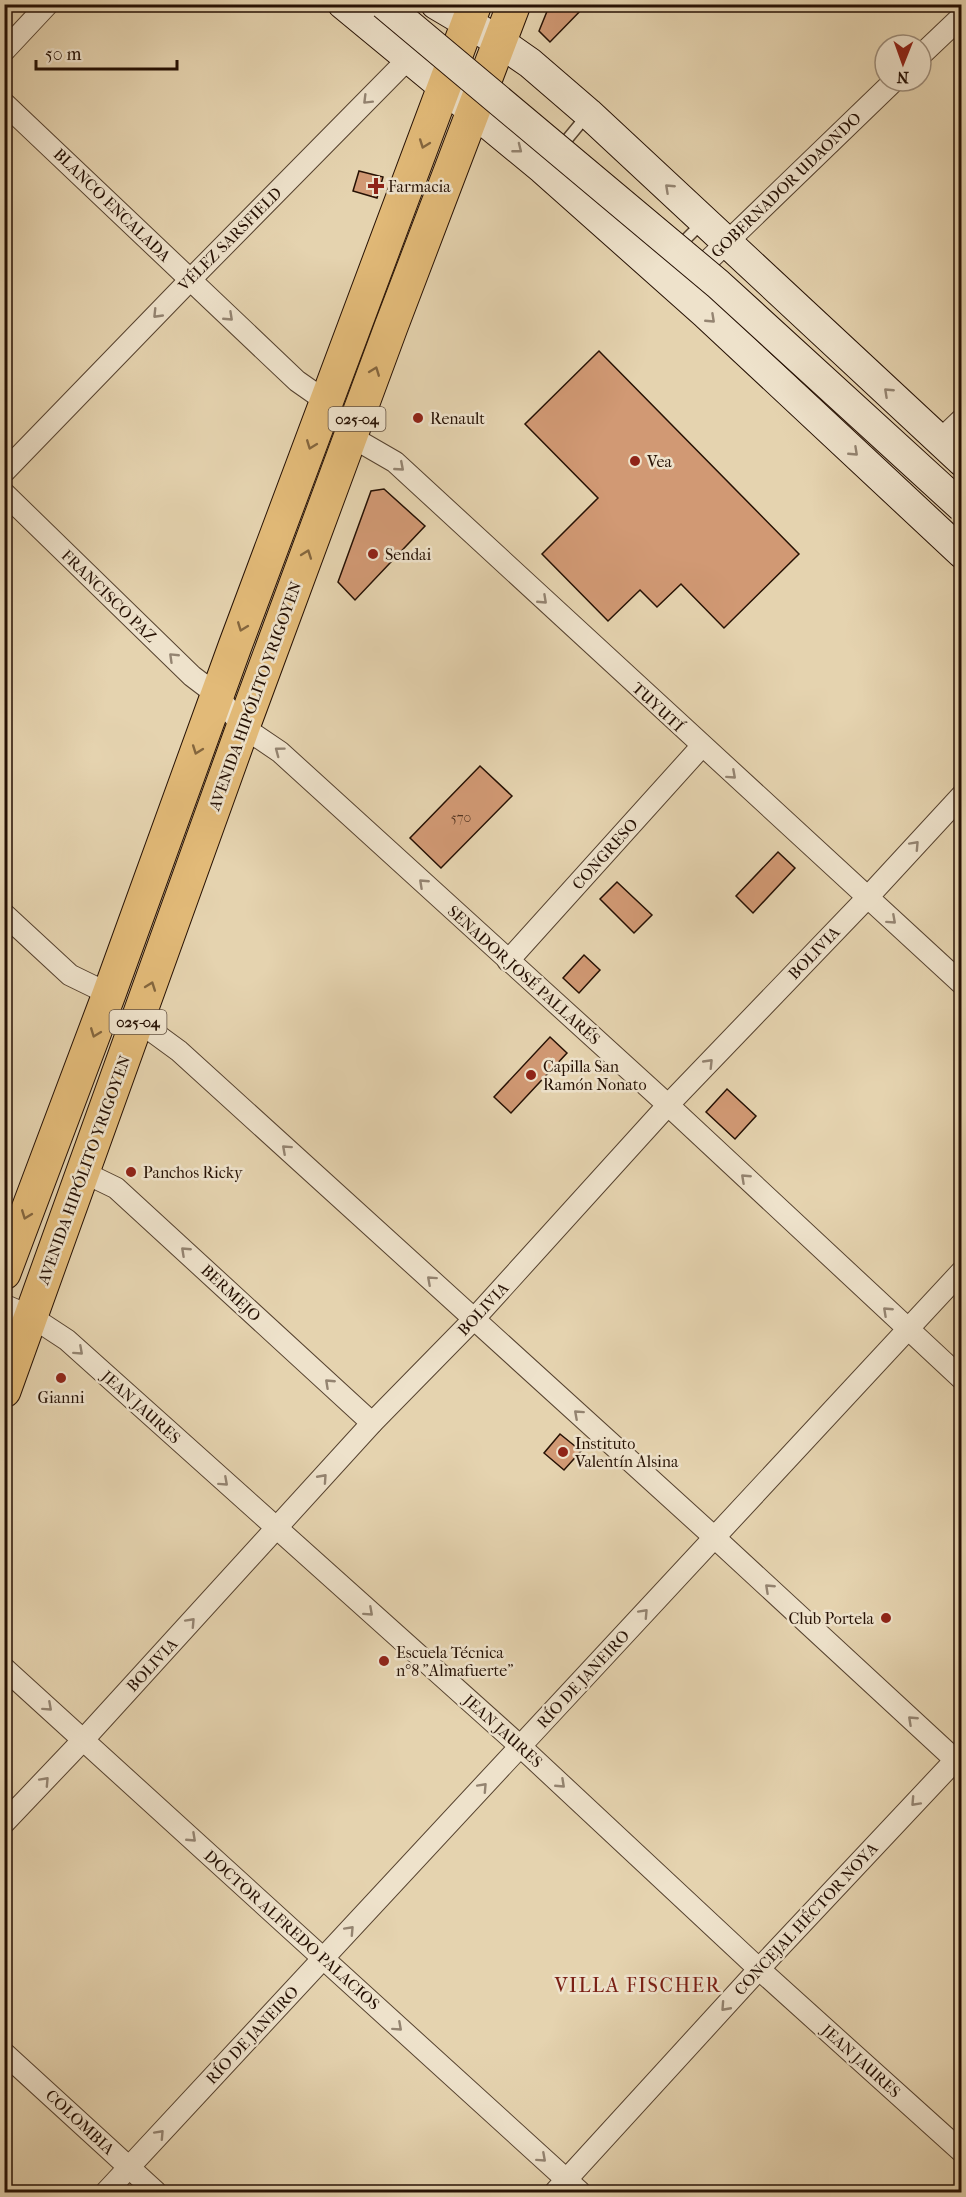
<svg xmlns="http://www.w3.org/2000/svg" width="966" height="2197" font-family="'IM FELL French Canon',serif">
  <rect width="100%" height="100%" fill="#e5d3af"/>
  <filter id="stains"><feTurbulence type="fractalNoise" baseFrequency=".00333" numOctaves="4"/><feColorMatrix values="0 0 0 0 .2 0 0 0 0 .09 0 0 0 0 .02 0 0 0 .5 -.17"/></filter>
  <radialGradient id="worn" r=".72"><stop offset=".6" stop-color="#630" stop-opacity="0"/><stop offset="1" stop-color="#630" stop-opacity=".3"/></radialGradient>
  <g fill="#d19974" stroke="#261104" stroke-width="1.5">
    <path d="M550,4H587L550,42L539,31Z"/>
    <path d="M359,171L383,177L377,198L353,191Z"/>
    <path d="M599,351L799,554L724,628L681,584L657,607L640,590L608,621L542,554L598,498L525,424Z"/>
    <path d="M384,489L425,526L355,600L338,582L371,491Z"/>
    <path d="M480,766L512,796L441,868L410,838Z"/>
    <path d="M778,852L795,868L753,913L736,896Z"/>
    <path d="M617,882L652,915L634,933L600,899Z"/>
    <path d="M584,955L600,970L579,993L563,978Z"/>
    <path d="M550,1037L567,1053L511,1113L494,1097Z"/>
    <path d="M727,1089L756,1116L735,1139L706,1112Z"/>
    <path d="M560,1434L581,1451L564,1470L544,1453Z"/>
  </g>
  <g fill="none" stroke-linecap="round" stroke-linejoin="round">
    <g stroke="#56422f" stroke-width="13">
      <g id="lane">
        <path d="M560,148L588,114"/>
        <path d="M677,248L702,223"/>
      </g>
    </g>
    <g stroke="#56422f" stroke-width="23">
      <g id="street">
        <path d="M4,51L48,4"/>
        <path d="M921,55L962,16"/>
        <path d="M4,103L297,381L327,402"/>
        <path d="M690,278L894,81"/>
        <path d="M350,436L395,462L962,984"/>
        <path d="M940,440L962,419"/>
        <path d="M4,472L190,280L408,59L421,51"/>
        <path d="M4,493L192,676L217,695L243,727L280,752L668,1105L962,1379"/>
        <path d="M4,914L70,975L109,994"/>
        <path d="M508,961L701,747"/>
        <path d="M138,1021L179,1051L714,1537L962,1766"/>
        <path d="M83,1172L116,1188L372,1423"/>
        <path d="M4,1305L32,1317L67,1340L520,1746L759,1969L962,2152"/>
        <path d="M4,1668L580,2192"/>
        <path d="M4,1823L84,1739L372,1423L474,1319L668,1105L867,898L962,795"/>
        <path d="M4,2053L156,2192"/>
        <path d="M106,2192L962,1271"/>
        <path d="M555,2192L759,1969L962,1753"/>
      </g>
    </g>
    <g stroke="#261104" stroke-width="32">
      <g id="secondary">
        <path d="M343,4L543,169L705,313L962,553"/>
        <path d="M436,4L500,42L530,63L588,113L962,461"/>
      </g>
    </g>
    <g stroke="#261104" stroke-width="35">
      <g id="primary">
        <path d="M4,1273L109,994L235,646L475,4"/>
        <path d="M4,1391L243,727L391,327L514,4"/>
      </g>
    </g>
    <use href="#lane" stroke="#eee2cb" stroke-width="10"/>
    <use href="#street" stroke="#eee2cb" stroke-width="21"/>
    <use href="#secondary" stroke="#eee2cb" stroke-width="30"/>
    <use href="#primary" stroke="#e2ba78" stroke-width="33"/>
    <g stroke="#261104" stroke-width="32" stroke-linecap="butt">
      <path id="secondary-bridge" d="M384,4L718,284L962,507"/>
    </g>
    <use href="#secondary-bridge" stroke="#eee2cb" stroke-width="30"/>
  </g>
  <defs><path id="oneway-chevron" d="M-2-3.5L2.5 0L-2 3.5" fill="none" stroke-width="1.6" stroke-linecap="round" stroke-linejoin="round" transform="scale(1.5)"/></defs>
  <g stroke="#948471">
    <use href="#oneway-chevron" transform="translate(367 100) rotate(135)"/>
    <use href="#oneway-chevron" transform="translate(518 149) rotate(38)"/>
    <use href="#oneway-chevron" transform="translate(669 188) rotate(-137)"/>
    <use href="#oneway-chevron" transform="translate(157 314) rotate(134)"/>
    <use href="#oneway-chevron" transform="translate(229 317) rotate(43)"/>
    <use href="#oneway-chevron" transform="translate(711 319) rotate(43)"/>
    <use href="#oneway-chevron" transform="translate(888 392) rotate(-137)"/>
    <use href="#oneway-chevron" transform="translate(854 452) rotate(43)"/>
    <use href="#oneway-chevron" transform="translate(400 467) rotate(41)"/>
    <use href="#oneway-chevron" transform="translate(543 600) rotate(43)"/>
    <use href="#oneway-chevron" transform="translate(173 657) rotate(-136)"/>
    <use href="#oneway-chevron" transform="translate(279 751) rotate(-143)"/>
    <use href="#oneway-chevron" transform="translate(732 775) rotate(42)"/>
    <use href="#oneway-chevron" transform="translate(915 845) rotate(-47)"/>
    <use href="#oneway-chevron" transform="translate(423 883) rotate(-137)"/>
    <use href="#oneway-chevron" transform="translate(892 920) rotate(42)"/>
    <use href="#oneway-chevron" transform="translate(709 1063) rotate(-46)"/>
    <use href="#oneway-chevron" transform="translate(286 1149) rotate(-138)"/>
    <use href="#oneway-chevron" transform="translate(745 1178) rotate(-137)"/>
    <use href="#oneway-chevron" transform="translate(185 1251) rotate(-137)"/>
    <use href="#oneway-chevron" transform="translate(431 1280) rotate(-138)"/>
    <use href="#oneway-chevron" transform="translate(887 1311) rotate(-137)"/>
    <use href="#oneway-chevron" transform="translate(79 1351) rotate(42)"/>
    <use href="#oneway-chevron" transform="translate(329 1383) rotate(-137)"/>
    <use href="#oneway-chevron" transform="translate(578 1414) rotate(-138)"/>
    <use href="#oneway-chevron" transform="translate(323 1478) rotate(-48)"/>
    <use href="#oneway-chevron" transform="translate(224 1482) rotate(42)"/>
    <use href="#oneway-chevron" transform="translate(769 1588) rotate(-137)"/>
    <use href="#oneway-chevron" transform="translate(369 1612) rotate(42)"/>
    <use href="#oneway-chevron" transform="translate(644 1613) rotate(-47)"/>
    <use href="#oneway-chevron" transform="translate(191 1622) rotate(-47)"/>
    <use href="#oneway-chevron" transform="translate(48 1707) rotate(42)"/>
    <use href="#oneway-chevron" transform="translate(912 1720) rotate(-137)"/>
    <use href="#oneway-chevron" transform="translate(45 1781) rotate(-47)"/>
    <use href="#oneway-chevron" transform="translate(561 1784) rotate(43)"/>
    <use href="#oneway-chevron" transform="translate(483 1787) rotate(-47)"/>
    <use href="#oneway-chevron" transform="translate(915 1802) rotate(133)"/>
    <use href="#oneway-chevron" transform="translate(192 1838) rotate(43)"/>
    <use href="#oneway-chevron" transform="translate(350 1930) rotate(-47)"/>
    <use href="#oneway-chevron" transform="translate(725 2007) rotate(132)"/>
    <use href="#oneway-chevron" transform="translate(398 2027) rotate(42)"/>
    <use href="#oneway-chevron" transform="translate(160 2134) rotate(-47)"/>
    <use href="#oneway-chevron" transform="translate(542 2158) rotate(42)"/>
  </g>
  <g stroke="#84663e">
    <use href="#oneway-chevron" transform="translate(424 144) rotate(110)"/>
    <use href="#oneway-chevron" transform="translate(375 371) rotate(-69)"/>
    <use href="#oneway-chevron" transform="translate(311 445) rotate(111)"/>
    <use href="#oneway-chevron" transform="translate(307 554) rotate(-70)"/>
    <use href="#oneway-chevron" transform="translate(242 627) rotate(111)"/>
    <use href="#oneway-chevron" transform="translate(197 750) rotate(110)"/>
    <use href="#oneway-chevron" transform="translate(151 986) rotate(-70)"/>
    <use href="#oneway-chevron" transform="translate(95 1033) rotate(111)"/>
    <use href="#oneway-chevron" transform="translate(26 1215) rotate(111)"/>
  </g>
  <g fill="#8f2418" stroke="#eee2cb" stroke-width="2">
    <path d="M373 177h6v6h6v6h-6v6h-6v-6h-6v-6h6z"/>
    <circle cx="418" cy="418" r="6"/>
    <circle cx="635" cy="461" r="6"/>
    <circle cx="373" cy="554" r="6"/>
    <circle cx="531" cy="1075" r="6"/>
    <circle cx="131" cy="1172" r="6"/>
    <circle cx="61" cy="1378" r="6"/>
    <circle cx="563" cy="1452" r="6"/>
    <circle cx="886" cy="1618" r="6"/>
    <circle cx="384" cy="1661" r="6"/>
  </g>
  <g text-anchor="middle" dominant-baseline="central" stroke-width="5" stroke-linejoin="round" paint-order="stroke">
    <g font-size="14" fill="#513320">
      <text x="461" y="817">570</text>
    </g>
    <g fill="#eee2cb" stroke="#625040" stroke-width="1.5">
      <rect x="328.5" y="407" width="57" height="24" rx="4.5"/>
      <rect x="109.5" y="1010" width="57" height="24" rx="4.5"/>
    </g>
    <g font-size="15" font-weight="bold" fill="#261104">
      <text x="357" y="419">025-04</text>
      <text x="138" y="1022">025-04</text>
    </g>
    <g font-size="16" fill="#261104" stroke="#eee2cb">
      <text transform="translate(786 185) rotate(-44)">GOBERNADOR UDAONDO</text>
      <text transform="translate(112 205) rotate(44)">BLANCO ENCALADA</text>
      <text transform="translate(230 239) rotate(-45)">VÉLEZ SARSFIELD</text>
      <text transform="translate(109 596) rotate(44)">FRANCISCO PAZ</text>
      <text transform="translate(255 696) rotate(-70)">AVENIDA HIPÓLITO YRIGOYEN</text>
      <text transform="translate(658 707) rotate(43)">TUYUTÍ</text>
      <text transform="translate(605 854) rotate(-48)">CONGRESO</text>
      <text transform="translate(814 953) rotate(-46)">BOLIVIA</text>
      <text transform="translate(524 975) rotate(42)">SENADOR JOSÉ PALLARÉS</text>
      <text transform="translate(84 1170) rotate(-70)">AVENIDA HIPÓLITO YRIGOYEN</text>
      <text transform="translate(231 1293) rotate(43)">BERMEJO</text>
      <text transform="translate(483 1309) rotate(-47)">BOLIVIA</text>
      <text transform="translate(141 1407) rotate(42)">JEAN JAURES</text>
      <text transform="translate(152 1665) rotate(-47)">BOLIVIA</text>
      <text transform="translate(583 1679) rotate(-47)">RÍO DE JANEIRO</text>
      <text transform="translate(503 1731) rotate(42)">JEAN JAURES</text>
      <text transform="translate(806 1919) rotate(-47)">CONCEJAL HÉCTOR NOYA</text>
      <text transform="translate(292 1930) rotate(42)">DOCTOR ALFREDO PALACIOS</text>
      <text transform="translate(252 2035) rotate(-47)">RÍO DE JANEIRO</text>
      <text transform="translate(861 2061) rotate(42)">JEAN JAURES</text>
      <text transform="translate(80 2122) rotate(43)">COLOMBIA</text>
    </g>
    <g font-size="16" fill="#261104" stroke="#eee2cb" text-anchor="start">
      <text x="388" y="186">Farmacia</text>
      <text x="430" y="418">Renault</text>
      <text x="647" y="461">Vea</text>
      <text x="385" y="554">Sendai</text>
      <text x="543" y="1066">Capilla San<tspan x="543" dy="18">Ramón Nonato</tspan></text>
      <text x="143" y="1172">Panchos Ricky</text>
      <text x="61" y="1397" text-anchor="middle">Gianni</text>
      <text x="575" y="1443">Instituto<tspan x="575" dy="18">Valentín Alsina</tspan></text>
      <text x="874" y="1618" text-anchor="end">Club Portela</text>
      <text x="396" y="1652">Escuela Técnica<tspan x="396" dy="18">n°8 "Almafuerte"</tspan></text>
    </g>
    <g font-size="20" letter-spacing="1.5" fill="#7a1f14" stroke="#eee2cb">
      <text x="638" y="1985">VILLA FISCHER</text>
    </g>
  </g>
  <rect width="966" height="2197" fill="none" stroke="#e5d3af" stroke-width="24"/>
  <rect x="6" y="6" width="954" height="2185" fill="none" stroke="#261104" stroke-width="3"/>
  <rect x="12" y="12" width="942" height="2173" fill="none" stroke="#261104" stroke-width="1.5"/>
  <g transform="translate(903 63) rotate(181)"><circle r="28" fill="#eee2cb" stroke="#9e8e7b" stroke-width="1.5"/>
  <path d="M0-4.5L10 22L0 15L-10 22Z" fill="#8f2418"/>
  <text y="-9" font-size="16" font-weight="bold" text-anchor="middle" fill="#261104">N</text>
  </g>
  <path d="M36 60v9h141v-9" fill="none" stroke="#261104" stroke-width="3"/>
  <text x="45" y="60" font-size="18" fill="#261104" stroke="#eee2cb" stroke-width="4.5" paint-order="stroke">50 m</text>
  <rect width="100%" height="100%" filter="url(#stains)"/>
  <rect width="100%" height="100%" fill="url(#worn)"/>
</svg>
